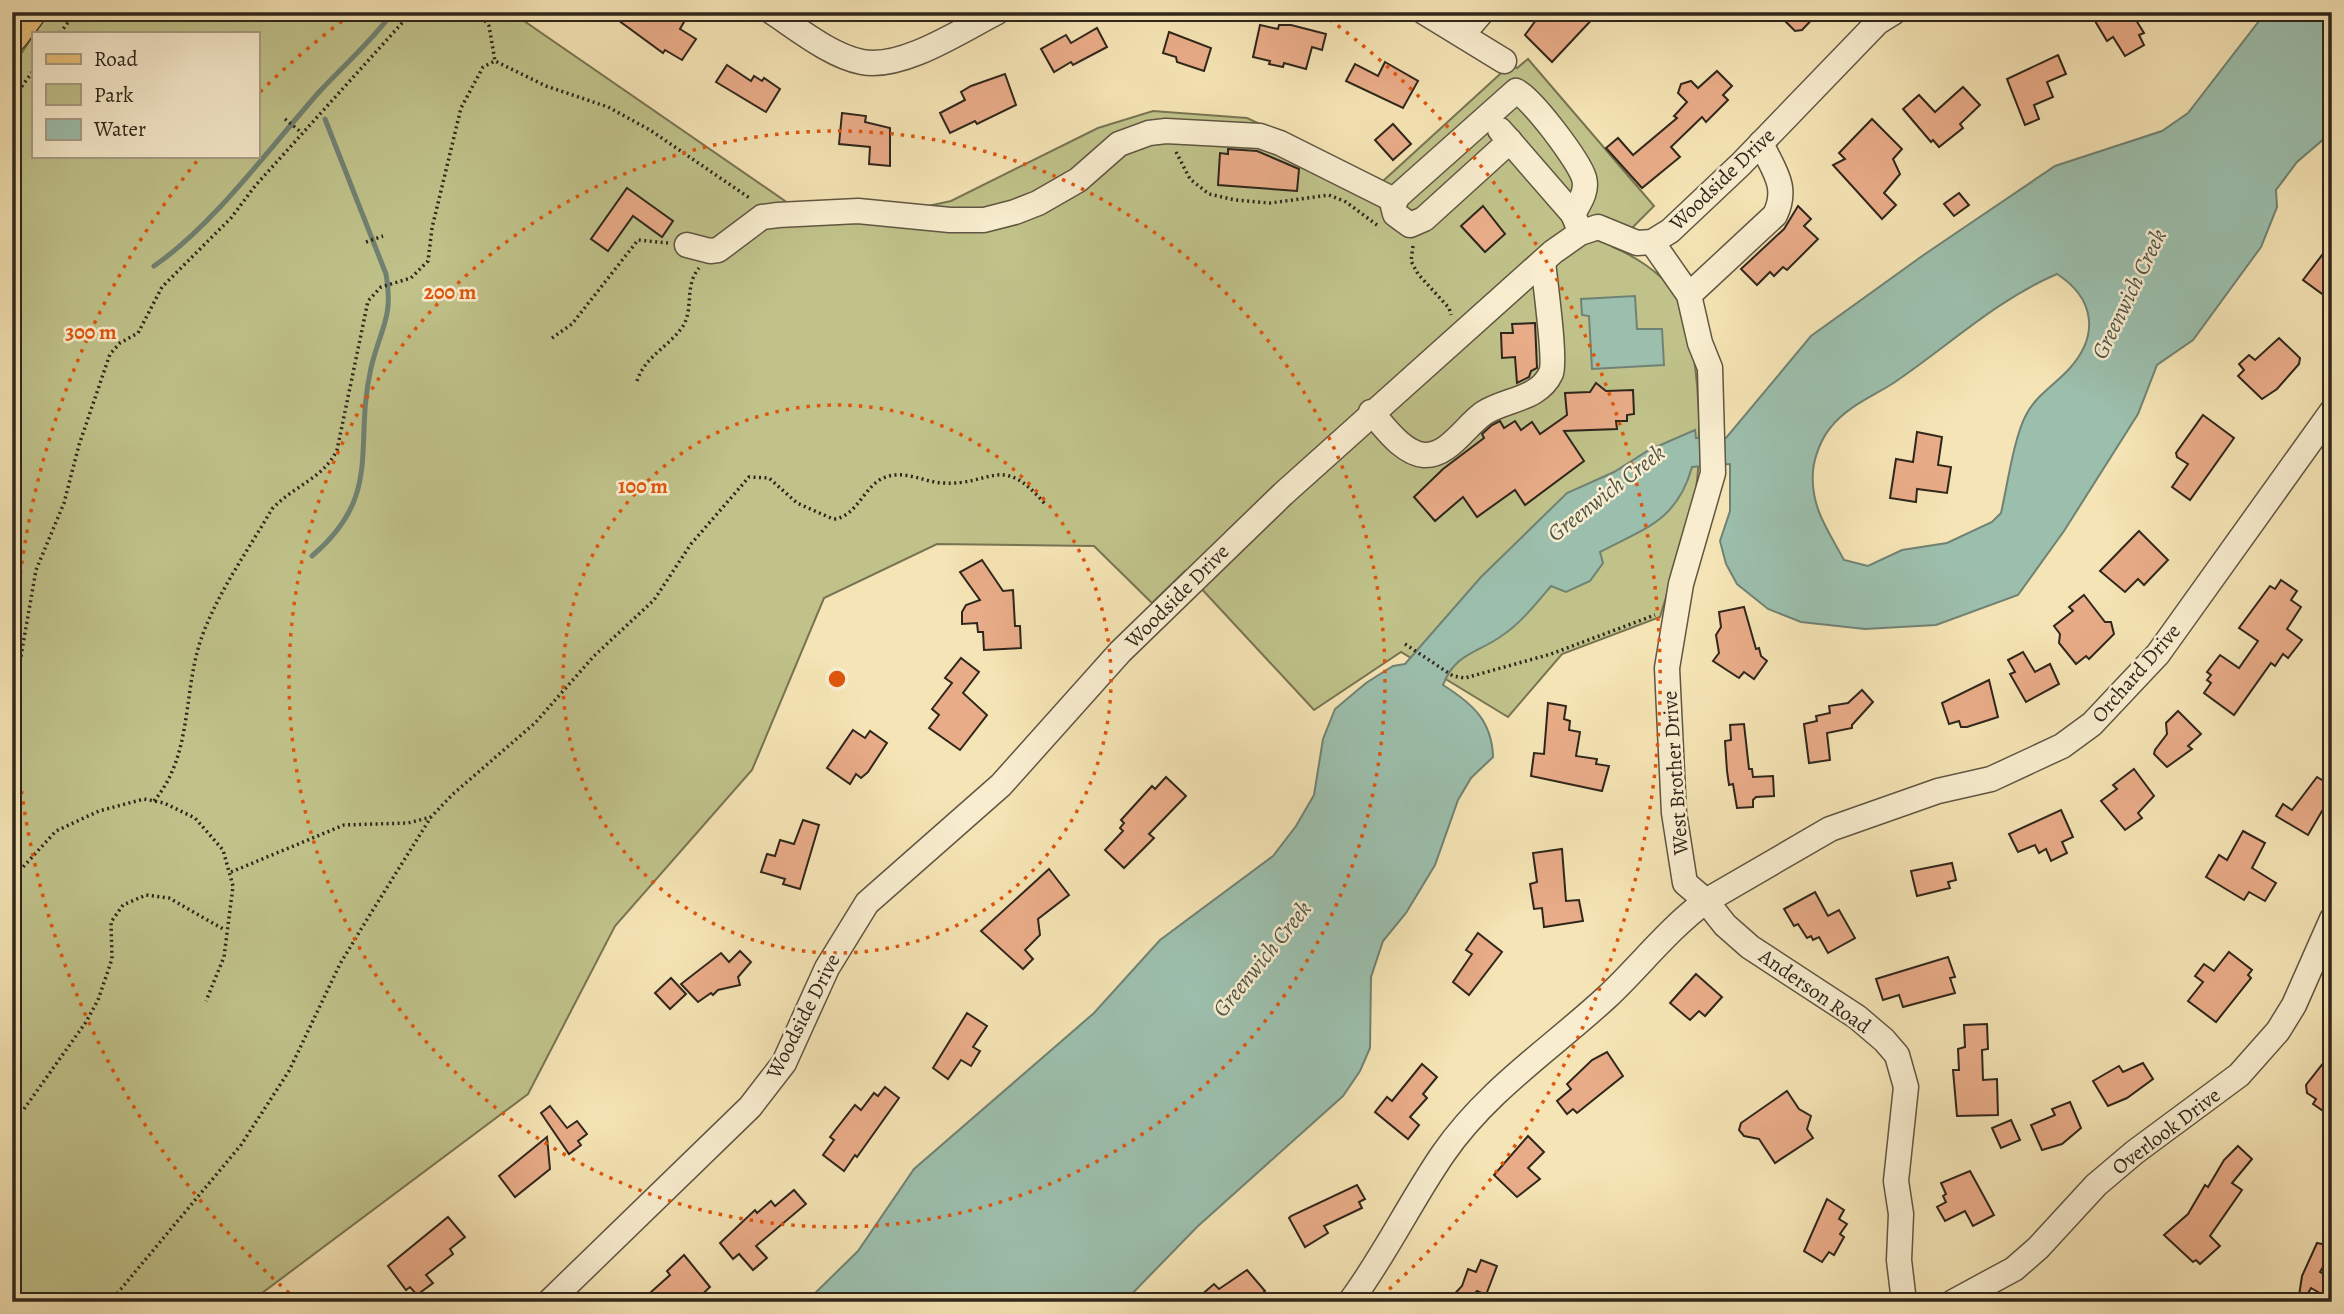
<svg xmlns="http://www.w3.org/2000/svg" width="2344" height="1314" font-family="Alegreya,serif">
  <rect width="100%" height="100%" fill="#f5e4b5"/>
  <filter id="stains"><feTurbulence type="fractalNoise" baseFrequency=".00286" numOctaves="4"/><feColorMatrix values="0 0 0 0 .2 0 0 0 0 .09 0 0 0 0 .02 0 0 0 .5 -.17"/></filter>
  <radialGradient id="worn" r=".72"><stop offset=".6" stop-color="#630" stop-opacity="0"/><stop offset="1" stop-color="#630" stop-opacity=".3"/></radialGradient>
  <path fill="#c0c28a" stroke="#787452" stroke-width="2" d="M49,12H511L788,203L919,208L951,201L1098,128L1153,111L1247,118L1383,181L1510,65L1517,68L1528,59L1654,206L1613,247C1634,256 1660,272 1673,291C1700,331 1703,442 1696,489C1689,532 1672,576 1660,617L1562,654L1508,717L1401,652L1314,710L1185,571L1152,603L1094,546L937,544L824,598L752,770L615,926L528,1094L250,1302H12V67L33,36V156H257V33H35Z"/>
  <g fill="#9cbfad" stroke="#708273" stroke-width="2" fill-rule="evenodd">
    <path d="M2266,12H2332V132L2297,162L2276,190L2277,207L2261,247L2193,340L2157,365L2138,414L2064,531L2018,595L1936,625L1865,629L1801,622L1768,609L1737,584L1726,564L1720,541L1730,511V464L1692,467C1677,521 1645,528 1600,552L1603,563L1590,581L1566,592L1551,586C1535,605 1520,624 1500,637C1475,654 1455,654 1443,685C1473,704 1492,721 1493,757L1471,778L1458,800L1435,865L1406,913L1383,941L1371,977L1370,1048L1360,1071L1343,1096L1197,1227L1124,1302H806L858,1251L914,1169L1094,1013L1160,940L1273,856L1296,826L1314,795L1323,739L1335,709L1366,683L1393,666L1405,664L1481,577L1567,493L1614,472L1649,450L1695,430L1696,438H1726L1811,336L1925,254L2055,166L2162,131L2188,113ZM2057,274C2094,298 2100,334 2070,368C2056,384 2036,395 2026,415C2014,437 2007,487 2001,513L1992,522L1947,543L1902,550L1868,566L1844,560C1828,530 1810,507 1813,471C1814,457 1822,437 1831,427C1847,407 1871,397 1892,384C1946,348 1996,300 2057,274Z"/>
    <path d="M1635,296L1637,329H1662L1664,365L1592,369L1589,316L1582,315L1581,299Z"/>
  </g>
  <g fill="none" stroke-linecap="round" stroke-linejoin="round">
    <g stroke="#708273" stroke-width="5">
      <path d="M154,266C214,225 271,146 320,91C345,64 371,42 393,12"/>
      <path d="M312,556C384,495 353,446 371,368C380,329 394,318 386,274L325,119"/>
    </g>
  </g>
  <g fill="#e9ac88" stroke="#2f261b" stroke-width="2">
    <path d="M607,12H669L684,22L680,29L696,39L682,60L665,50L663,53Z"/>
    <path d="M1542,12H1599L1552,62L1525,35Z"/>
    <path d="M1776,12H1819L1802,30L1795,31Z"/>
    <path d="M2108,12H2131L2144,33L2139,35L2144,45L2125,56L2113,37L2107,41L2095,21Z"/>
    <path d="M1260,25L1278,29L1279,25H1291L1326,34L1322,50L1312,47L1306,69L1284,63L1283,67L1269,64L1270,61L1253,57Z"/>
    <path d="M1097,28L1107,47L1073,65L1071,62L1054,72L1041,49L1066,35L1071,43Z"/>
    <path d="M1169,32L1211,48L1204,71L1177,62L1176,57L1163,53Z"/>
    <path d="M2058,55L2066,74L2047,82L2053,97L2034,105L2039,119L2025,125L2007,79Z"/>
    <path d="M1385,62L1418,81L1403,108L1346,81L1355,64L1378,76Z"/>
    <path d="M727,65L751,81L754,76L762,81L764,78L780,89L766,112L716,82Z"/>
    <path d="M1717,71L1732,86L1723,95L1728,100L1706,122L1702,117L1671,147L1680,157L1642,188L1606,148L1618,138L1633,155L1677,118L1674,116L1687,102L1678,93L1681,84L1691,81L1698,88Z"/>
    <path d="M1005,74L1016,105L977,124L975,121L950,133L940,113L965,100L961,92L971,86Z"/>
    <path d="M1963,87L1980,105L1960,124L1963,128L1939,147L1933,140L1931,142L1903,109L1919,95L1935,112Z"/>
    <path d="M842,113L866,116L865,122L890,128V166L869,164L870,147L839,144Z"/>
    <path d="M1872,119L1902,149L1893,159L1900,174L1884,193L1896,205L1882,219L1833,165L1845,159L1839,153Z"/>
    <path d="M1393,124L1411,144L1393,160L1375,140Z"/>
    <path d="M1228,149L1257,151L1299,169L1297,191L1218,185L1220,153L1228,154Z"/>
    <path d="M627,188L673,221L662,237L633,216L608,251L591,239Z"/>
    <path d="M1959,193L1969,205L1954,216L1944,204Z"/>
    <path d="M1483,206L1505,234L1485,252L1461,226Z"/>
    <path d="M1798,206L1811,219L1804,226L1818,239L1787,270L1783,267L1774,276L1770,272L1757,285L1741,269L1784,229Z"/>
    <path d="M2332,242V286L2325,296L2303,280Z"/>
    <path d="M1535,323L1537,368L1531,371L1529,377L1517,383L1515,357L1502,358L1501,333H1513L1512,324Z"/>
    <path d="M2279,338L2300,358L2299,364L2277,389L2262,399L2238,376L2244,370L2239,364L2249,355L2255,360Z"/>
    <path d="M1596,383L1606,391L1633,390L1634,414L1627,415V421H1616L1617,429L1564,431L1584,461L1525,505L1515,490L1477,517L1463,497L1435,521L1414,497L1443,469L1484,438L1482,434L1492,425L1500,421L1504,428L1515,421L1521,430L1532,422L1540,434L1567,415L1565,393L1590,392Z"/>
    <path d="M2203,415L2234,438L2190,500L2172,487L2188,464L2177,457L2176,453Z"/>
    <path d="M1917,432L1942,437L1938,465L1951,467L1947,493L1917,489L1916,502L1890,498L1896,459L1913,462Z"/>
    <path d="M2139,531L2168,560L2144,585L2138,579L2125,592L2100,571Z"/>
    <path d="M982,560L1003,591L1013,590L1015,626H1020L1021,648L984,650L983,632H978L977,623L962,624V612L966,605L980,600L960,572Z"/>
    <path d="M2281,580L2297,591L2291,600L2301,607L2287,629L2302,640L2288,658L2283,654L2275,666L2271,663L2234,715L2204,693L2211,683L2207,680L2211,675L2207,672L2220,655L2239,668L2258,641L2239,628L2270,586L2275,589Z"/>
    <path d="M2084,595L2105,622H2111L2114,634L2089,659L2086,656L2076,664L2059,643L2060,634L2054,626L2073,611L2069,607Z"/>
    <path d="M1744,607L1756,649L1759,648L1761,656L1767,661L1754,679L1744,672L1739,678L1713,661L1719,653L1716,635L1721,627L1719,612Z"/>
    <path d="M2023,652L2035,672L2050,664L2059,684L2026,702L2010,674L2015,672L2008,660Z"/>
    <path d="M961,658L979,672L963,693L987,715L960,750L929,728L939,715L932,709L952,683L945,678Z"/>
    <path d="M1989,680L1998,717L1967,727H1961L1959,721L1949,724L1942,703Z"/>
    <path d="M1862,690L1873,702L1852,725V728L1827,733L1830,760L1809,763L1804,724L1817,721L1816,716L1830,713L1829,706L1848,703Z"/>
    <path d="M1548,703L1566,706L1564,719L1570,721L1569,730L1580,732L1576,756L1597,759L1596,764L1609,766L1602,791L1531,776L1534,753L1544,754Z"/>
    <path d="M2178,711L2201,734L2188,746L2192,749L2167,767L2154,754L2155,750L2167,734L2166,723Z"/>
    <path d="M1744,724L1749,769H1752L1753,777L1773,776L1774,796L1756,797L1753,800V807L1737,808L1733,784L1729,785L1727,771L1725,741L1731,740L1730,725Z"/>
    <path d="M853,730L865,738L870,731L887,743L868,772L861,778L856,774L850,784L827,768Z"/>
    <path d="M2134,769L2154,796L2138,813L2142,818L2125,830L2101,801L2117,789L2113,785Z"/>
    <path d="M1166,777L1186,796L1149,834L1154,838L1124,868L1105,850L1123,831L1120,828L1124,823L1121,820L1152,786L1155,789Z"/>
    <path d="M2317,777L2332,786V794L2308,835L2276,816L2283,804L2292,810Z"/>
    <path d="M2061,810L2073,837L2062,842L2067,853L2051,861L2046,849L2039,853L2035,845L2018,852L2009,834Z"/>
    <path d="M803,820L819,825L800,889L783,884L785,879L761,872L767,854L775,856L780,840L794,844Z"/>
    <path d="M2243,831L2265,843L2252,868L2276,883L2265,901L2249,892L2244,900L2206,877L2219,855L2227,860Z"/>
    <path d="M1562,849L1566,901L1579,900L1583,921L1544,927L1542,908L1534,909L1530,884L1537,882L1533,853Z"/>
    <path d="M1952,863L1956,880L1948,882L1950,888L1917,896L1911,871Z"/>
    <path d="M1049,869L1069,895L1038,919L1040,935L1025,950L1033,959L1023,969L981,931Z"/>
    <path d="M1815,892L1828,916L1839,910L1855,938L1828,953L1819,937L1813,940L1811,936L1807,938L1798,924L1794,926L1784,909Z"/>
    <path d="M1478,933L1502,952L1469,995L1453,982L1472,954L1466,950Z"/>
    <path d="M740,951L751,962L738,977L740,985L718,990L713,995L711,993L698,1002L681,984L721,953L729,962Z"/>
    <path d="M2229,952L2252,970L2248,975L2251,978L2216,1022L2188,1001L2203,982L2195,976L2204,964L2214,971Z"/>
    <path d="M1948,957L1955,977L1950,978L1955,993L1903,1007L1899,995L1883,1000L1876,979Z"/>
    <path d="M1696,974L1722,997L1705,1016L1699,1011L1690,1020L1670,1003Z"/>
    <path d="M671,978L686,994L670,1009L655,993Z"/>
    <path d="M967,1013L987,1026L973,1047L980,1051L971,1066L961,1060L948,1079L933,1068Z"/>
    <path d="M1987,1024L1988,1049L1982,1050L1983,1080L1997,1079L1998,1115L1957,1116L1953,1070H1959L1958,1049L1965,1047L1964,1025Z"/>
    <path d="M1607,1052L1623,1076L1577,1113L1573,1109L1567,1114L1557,1101L1571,1089L1567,1084L1592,1060Z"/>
    <path d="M2332,1052V1117L2313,1104L2316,1099L2307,1093L2306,1085Z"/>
    <path d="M2143,1063L2153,1079L2127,1098L2108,1106L2093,1081L2119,1066L2123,1072Z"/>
    <path d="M1422,1064L1437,1077L1423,1094L1427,1098L1410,1117L1419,1125L1408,1139L1375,1112L1387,1097L1392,1101Z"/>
    <path d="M885,1087L899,1098L857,1157L855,1155L844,1171L823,1155L834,1140L830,1137L855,1105L861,1110L874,1093L878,1096Z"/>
    <path d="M1787,1091L1799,1109L1811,1116L1807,1129L1813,1138L1775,1163L1759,1139L1744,1136L1739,1130L1741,1123Z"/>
    <path d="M2070,1102L2081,1128L2062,1144L2042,1150L2031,1125L2055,1115L2052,1109Z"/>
    <path d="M550,1106L567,1128L577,1121L587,1134L578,1141L581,1145L569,1154L541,1113Z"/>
    <path d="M2011,1120L2020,1140L2001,1148L1992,1128Z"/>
    <path d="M1528,1136L1544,1152L1528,1168L1540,1179L1517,1197L1494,1175Z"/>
    <path d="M547,1137L550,1169L515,1197L499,1176Z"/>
    <path d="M2238,1146L2252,1159L2232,1183L2242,1190L2210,1236L2220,1246L2200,1264L2196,1260L2193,1262L2164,1235L2188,1214L2205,1185L2208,1187L2224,1160Z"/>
    <path d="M1970,1171L1994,1215L1973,1226L1965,1211L1945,1221L1937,1207L1946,1202L1943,1196L1946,1194L1941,1183Z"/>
    <path d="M1357,1185L1365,1199L1359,1202L1362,1208L1324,1226L1328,1233L1305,1247L1289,1218L1291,1216Z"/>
    <path d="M794,1190L806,1204L756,1246L767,1258L753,1270L739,1254L733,1259L720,1243L755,1210L757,1213L771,1201L775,1206Z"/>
    <path d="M1827,1199L1844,1210L1839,1219L1847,1224L1840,1234L1844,1237L1834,1255L1829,1252L1822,1262L1804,1251Z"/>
    <path d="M448,1217L465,1237L450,1249L453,1254L426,1275L433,1283L417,1295L410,1287L406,1290L388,1266Z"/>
    <path d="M2317,1243L2332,1246V1252L2320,1272L2332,1279V1300L2311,1288L2303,1302H2298L2302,1276Z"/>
    <path d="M684,1255L710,1287L694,1302H660L651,1292L670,1275L667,1271Z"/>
    <path d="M1481,1260L1497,1266L1486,1295L1477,1291L1467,1302H1447L1462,1286L1468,1269L1476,1272Z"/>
    <path d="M1247,1270L1265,1291L1253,1302H1193L1214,1284L1219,1289Z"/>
  </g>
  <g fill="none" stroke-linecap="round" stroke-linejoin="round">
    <g stroke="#605642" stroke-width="27">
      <g id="minor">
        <path d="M772,12C798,29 831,56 862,62C902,70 962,30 997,12"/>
        <path d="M1424,12L1504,61"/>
        <path d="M1463,34L1482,12"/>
        <path d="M1500,130L1573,214L1578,226"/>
        <path d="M1510,141L1424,219L1410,225L1395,214L1393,206L1398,196L1516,91C1531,97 1579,161 1584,178C1588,191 1579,203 1573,214"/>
        <path d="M687,245L710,251L718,250L762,217L778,215L858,211L950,220H984L1015,212L1038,203L1078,180L1119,144L1149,133L1166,131L1260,136L1280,143L1394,200"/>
        <path d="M1689,295L1775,215C1789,186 1773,170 1761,143"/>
        <path d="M1371,412C1384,426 1402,453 1424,455C1449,456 1465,426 1484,413C1505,399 1539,400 1551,373C1556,361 1545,281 1543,262"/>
        <path d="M549,1302L750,1107L784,1063L827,968L867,903L1001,785L1120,652L1283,494L1553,252L1580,233L1598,227L1637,243L1652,242L1670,231L1741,164L1878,22L1894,12"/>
        <path d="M1350,1302C1385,1255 1410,1202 1443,1154C1487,1090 1552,1048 1607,997C1641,965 1669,928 1706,901L1685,883L1674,813L1667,668L1681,584L1713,473L1710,368L1700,343L1689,295L1652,242"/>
        <path d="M1904,1302L1899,1260L1901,1214L1896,1181L1906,1087L1897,1055L1884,1040L1857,1017L1750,947L1725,925L1706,901L1830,829L1938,791L1991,779L2062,746L2092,724L2158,654L2332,411"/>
        <path d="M1953,1302L2014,1269L2038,1248L2096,1185L2135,1152L2239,1075L2278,1031L2294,1005L2332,919"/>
      </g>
    </g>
    <g stroke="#2f261b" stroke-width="34">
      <path id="major" d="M12,36L30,12"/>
    </g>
    <g stroke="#2f261b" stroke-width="3.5" stroke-dasharray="2 3.5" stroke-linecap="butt">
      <path d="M478,12L489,26L495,61"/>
      <path d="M60,33L76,12"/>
      <path d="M12,100L33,71"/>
      <path d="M285,119L302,133"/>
      <path d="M1176,152L1190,179L1209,194L1235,200L1270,203L1329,195L1346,202L1377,225"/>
      <path d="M366,242L383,236"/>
      <path d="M1413,246L1411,261L1418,274L1449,308L1451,315"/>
      <path d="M552,338L572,324L638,240L668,243"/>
      <path d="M637,381C645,356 669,347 683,326C694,308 684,286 699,268"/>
      <path d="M1405,644L1453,676L1465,678L1551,654L1655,615"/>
      <path d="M12,663L21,656L36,570L64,503L79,445L110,354L120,343L138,333L162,287L231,218L255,186L412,12"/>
      <path d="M154,801C192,756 183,696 200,642C216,595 247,552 272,509C293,486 323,479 337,450L368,301L381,287L411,278L428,261L432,228L461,108L483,67L495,61L546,86L608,107L650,130L751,199"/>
      <path d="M231,872L344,825L408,823L431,817"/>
      <path d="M12,879L56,831L99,811L144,799L164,803L195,818L223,850L233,886L224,957L206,1001"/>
      <path d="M24,1109L86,1022L98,1000L112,959L111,922L123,905L146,895L169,898L225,930"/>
      <path d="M110,1302L241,1145L289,1071L340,964L366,921L431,817L453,794L535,723L594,656L654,600L691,544L749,477L769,478L797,503L833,519C857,518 864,484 886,477C905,470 924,482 943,483C992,486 1001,452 1045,504"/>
    </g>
    <use href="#minor" stroke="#f8edcf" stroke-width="24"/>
    <use href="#major" stroke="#eac27a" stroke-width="32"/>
  </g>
  <g fill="none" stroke="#df560d" stroke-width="3.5" stroke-dasharray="3.5 7">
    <circle cx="837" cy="679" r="274"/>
    <circle cx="837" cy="679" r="548"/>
    <path d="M297 1300A823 823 0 0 1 197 161M260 92A823 823 0 0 1 353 13M1321 13A823 823 0 0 1 1377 1300"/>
  </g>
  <g text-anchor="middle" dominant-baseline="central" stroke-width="5" stroke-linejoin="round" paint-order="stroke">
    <g font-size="21" fill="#2f261b" stroke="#f8edcf">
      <text transform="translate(1722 179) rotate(-44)">Woodside Drive</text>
      <text transform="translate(1177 596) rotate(-45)">Woodside Drive</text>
      <text transform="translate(2136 673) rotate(-49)">Orchard Drive</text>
      <text transform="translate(1675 773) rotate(-94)">West Brother Drive</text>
      <text transform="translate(1815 991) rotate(35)">Anderson Road</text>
      <text transform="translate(803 1016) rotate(-63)">Woodside Drive</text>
      <text transform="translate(2166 1131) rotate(-37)">Overlook Drive</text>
    </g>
    <g font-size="23" font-style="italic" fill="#505447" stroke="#f8edcf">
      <text transform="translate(2129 294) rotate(-64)">Greenwich Creek</text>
      <text transform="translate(1606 493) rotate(-38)">Greenwich Creek</text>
      <text transform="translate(1262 959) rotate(-51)">Greenwich Creek</text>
    </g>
  </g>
  <circle cx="837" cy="679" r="10" fill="#df560d" stroke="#f8edcf" stroke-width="3.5"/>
  <g font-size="21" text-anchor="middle" font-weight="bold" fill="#df560d" stroke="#f8edcf" stroke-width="5" stroke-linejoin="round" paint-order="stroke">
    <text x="450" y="299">200 m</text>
    <text x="91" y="339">300 m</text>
    <text x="643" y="493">100 m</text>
  </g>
  <rect width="2344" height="1314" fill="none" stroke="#f5e4b5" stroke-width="42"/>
  <rect x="14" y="14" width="2316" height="1286" fill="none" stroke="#2f261b" stroke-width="3.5"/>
  <rect x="21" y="21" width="2302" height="1272" fill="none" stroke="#2f261b" stroke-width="2"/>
  <rect x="32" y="32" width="228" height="126" fill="#f8edcf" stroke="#a89d87" stroke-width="2"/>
  <rect x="46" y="54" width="35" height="10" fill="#eac27a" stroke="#a89d87" stroke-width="2"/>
  <text x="94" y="66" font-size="21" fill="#2f261b">Road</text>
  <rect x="46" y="84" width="35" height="21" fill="#c0c28a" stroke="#a89d87" stroke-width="2"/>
  <text x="94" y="102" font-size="21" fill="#2f261b">Park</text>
  <rect x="46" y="119" width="35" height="21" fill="#9cbfad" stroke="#a89d87" stroke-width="2"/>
  <text x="94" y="136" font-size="21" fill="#2f261b">Water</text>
  <rect width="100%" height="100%" filter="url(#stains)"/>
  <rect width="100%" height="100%" fill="url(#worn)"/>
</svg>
